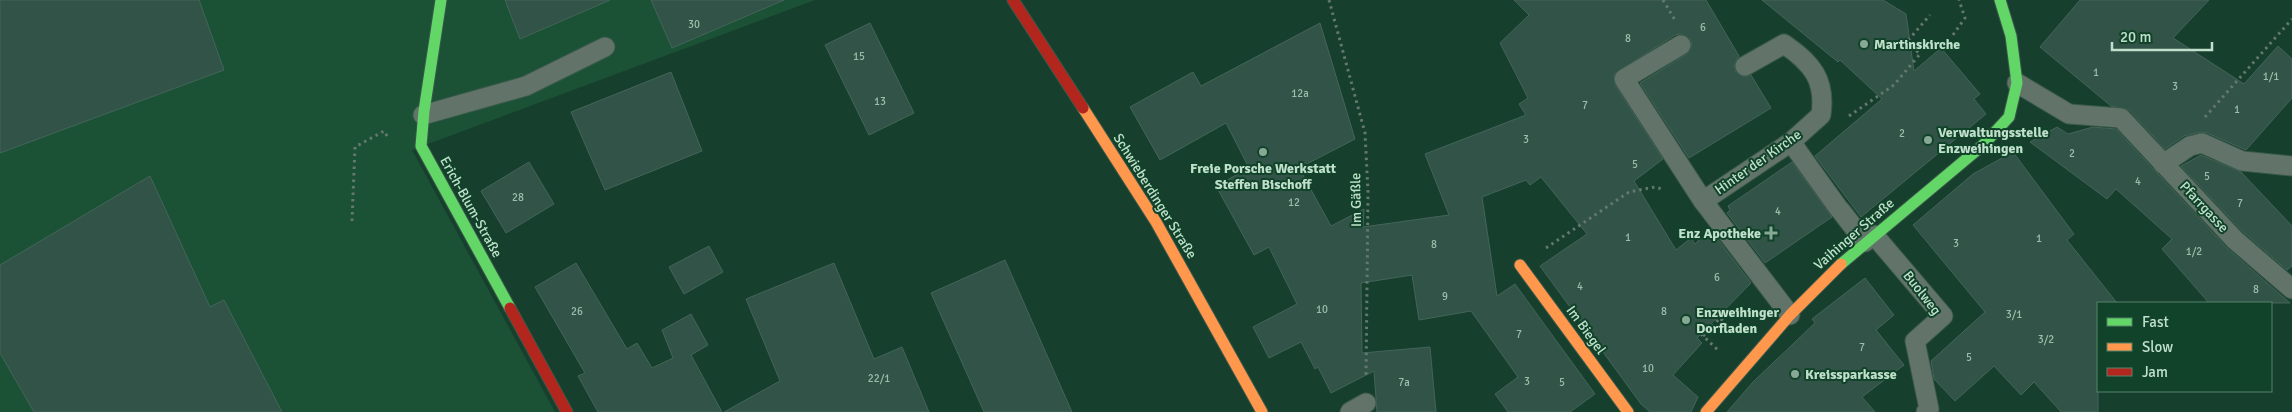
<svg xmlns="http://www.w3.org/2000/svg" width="2292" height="412" font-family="Signika,sans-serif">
  <rect width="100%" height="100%" fill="#173f2d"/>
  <path fill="#1b5236" d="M0,0H815L412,150L555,412H0Z"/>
  <g fill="#325347" stroke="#44655a">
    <path d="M0,0H199L224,70L0,153Z"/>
    <path d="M505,0H610L520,39Z"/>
    <path d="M651,0H784L672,48Z"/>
    <path d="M1514,0H1706L1739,56L1734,65L1736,72L1744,77L1751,75L1771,108L1689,158L1640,83L1687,54L1692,45L1690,39L1681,34L1675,35L1614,74L1615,85L1663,159L1634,181L1676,250L1691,238L1695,244L1710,229L1751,283L1697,338L1702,343L1673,375L1698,397L1691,412H1650L1641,404L1540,266L1587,234L1541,177L1530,185L1526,180L1482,197L1497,296L1515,284L1595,394L1570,412H1508L1495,394L1518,377L1471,311L1419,320L1412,275L1361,283L1362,353L1430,347L1436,412H1377L1374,371L1331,393L1318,367L1315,369L1301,342L1269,358L1253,327L1297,304L1269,247L1254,255L1216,186L1249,168L1226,123L1160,160L1130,107L1193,72L1201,86L1320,23L1355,139L1299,168L1331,226L1364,209L1363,227L1449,215L1425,154L1526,115L1519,104L1528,98L1500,43L1529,15Z"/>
    <path d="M1762,0H1883L1906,14L1914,71L1941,48L1980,94L1974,99L1986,114L1861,217L1815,156L1882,99L1840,60L1838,62Z"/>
    <path d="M2080,0H2209L2173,38L2244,84L2278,46L2292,59V98L2246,150L2207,133L2200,132L2184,136L2165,149L2129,110L2111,106L2040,47Z"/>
    <path d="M870,23L914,113L869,135L825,45Z"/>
    <path d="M671,72L702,151L605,190L571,112Z"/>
    <path d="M2057,127L2068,134L2093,127L2116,129L2227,248L2290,303H2209L2162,249L2172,239L2116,189L2107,199L2030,142Z"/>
    <path d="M2013,152L2074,234L2067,240L2117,303H2098V412H2061L2034,382L2021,395L1994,366L1955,401L1934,379L1931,361L1985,312L1913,225L1973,174Z"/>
    <path d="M2201,155L2241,172L2292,226V266L2287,270L2243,232L2181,166Z"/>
    <path d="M529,162L554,204L506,233L481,191Z"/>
    <path d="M1792,162L1832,217L1765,263L1727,213L1730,210L1728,206Z"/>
    <path d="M150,176L210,307L224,300L282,412H34L0,353V265Z"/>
    <path d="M709,246L723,272L684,294L669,267Z"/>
    <path d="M1005,260L1072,412H984L931,293Z"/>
    <path d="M576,263L627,349L637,343L652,368L673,358L662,330L691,314L708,345L691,355L722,412H598L578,376L585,373L535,287Z"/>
    <path d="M834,263L874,359L902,347L929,412H724L780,381L746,299Z"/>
    <path d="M1865,278L1894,315L1876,330L1904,365L1862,397L1875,412H1727L1753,382L1815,323L1812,319Z"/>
  </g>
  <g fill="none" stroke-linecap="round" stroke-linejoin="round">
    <g stroke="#395949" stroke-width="21">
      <g id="lane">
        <path d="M1681,45L1624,79L1703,201"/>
        <path d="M1745,66L1784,44C1812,63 1826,80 1821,115L1791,142L1703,201L1790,315"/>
        <path d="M2017,83L2069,114L2121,118L2235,240L2292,289"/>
        <path d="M423,115L526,86L605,47"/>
        <path d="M1791,142L1839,209"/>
        <path d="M2163,164L2190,146L2202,143L2242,161L2292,166"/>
        <path d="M1841,211L1865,242"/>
        <path d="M1874,235L1943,316L1915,341L1929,409L1926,412"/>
        <path d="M1350,412L1366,403"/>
      </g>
    </g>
    <g stroke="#395949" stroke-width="13">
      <g id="fast">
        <path d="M441,0L424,111L421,146L510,308"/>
        <path d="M1841,264L1983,145L2009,117L2017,83L2011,36L2000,0"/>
      </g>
    </g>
    <g stroke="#395949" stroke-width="13">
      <g id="slow">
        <path d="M1083,108L1156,222L1262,412"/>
        <path d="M1520,265L1628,412"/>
        <path d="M1706,412L1790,315L1841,264"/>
      </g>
    </g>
    <g stroke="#395949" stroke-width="13">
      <g id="jam">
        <path d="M1013,0L1083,108"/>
        <path d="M510,308L567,412"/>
      </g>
    </g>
    <g stroke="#64786e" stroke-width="3" stroke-dasharray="2.5 4" stroke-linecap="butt">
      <path d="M1329,0L1365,133L1368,192L1366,378"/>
      <path d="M1663,0L1675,20"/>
      <path d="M1953,35L1965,18L1959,0"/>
      <path d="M1904,45L1930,15"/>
      <path d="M1849,116L1894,85L1920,54L1907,42"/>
      <path d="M2205,117L2292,19"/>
      <path d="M352,221L355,147L384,131L389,139"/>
      <path d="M1546,248L1629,192L1655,187L1662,189"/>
      <path d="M1701,334L1719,351"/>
      <path d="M1703,336L1720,318L1734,332"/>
    </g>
    <use href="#lane" stroke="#62746a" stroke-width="19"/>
    <use href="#fast" stroke="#63d668" stroke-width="11"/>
    <use href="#slow" stroke="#ff974d" stroke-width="11"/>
    <use href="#jam" stroke="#b3261e" stroke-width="11"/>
  </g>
  <g fill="#86a894" stroke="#104329" stroke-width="2">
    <circle cx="1864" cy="44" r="5"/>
    <circle cx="1928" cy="140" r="5"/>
    <circle cx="1263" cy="152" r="5"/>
    <path d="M1768.5 225.5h5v5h5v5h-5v5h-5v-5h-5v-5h5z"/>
    <circle cx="1686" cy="320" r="5"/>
    <circle cx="1795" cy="374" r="5"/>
  </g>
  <g text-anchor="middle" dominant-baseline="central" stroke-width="4" stroke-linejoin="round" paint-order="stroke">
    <g font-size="11" fill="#9dbdab">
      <text x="694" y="24">30</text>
      <text x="1703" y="27">6</text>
      <text x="1628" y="38">8</text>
      <text x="859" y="56">15</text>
      <text x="2096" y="72">1</text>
      <text x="2271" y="76">1/1</text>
      <text x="2175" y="86">3</text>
      <text x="1300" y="93">12a</text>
      <text x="880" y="101">13</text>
      <text x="1585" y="105">7</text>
      <text x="2237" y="109">1</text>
      <text x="1902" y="133">2</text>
      <text x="1526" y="139">3</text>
      <text x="2072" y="153">2</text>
      <text x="1635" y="164">5</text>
      <text x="2207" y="176">5</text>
      <text x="2138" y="181">4</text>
      <text x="518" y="197">28</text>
      <text x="1294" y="202">12</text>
      <text x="2240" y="203">7</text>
      <text x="1778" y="211">4</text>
      <text x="1628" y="237">1</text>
      <text x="2039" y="238">1</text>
      <text x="1956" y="243">3</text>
      <text x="1434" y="244">8</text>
      <text x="2194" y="251">1/2</text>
      <text x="1717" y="277">6</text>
      <text x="1580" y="286">4</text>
      <text x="2256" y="289">8</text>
      <text x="1445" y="296">9</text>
      <text x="1322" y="309">10</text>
      <text x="577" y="311">26</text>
      <text x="1664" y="311">8</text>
      <text x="2014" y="314">3/1</text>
      <text x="1519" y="334">7</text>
      <text x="2046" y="339">3/2</text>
      <text x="1862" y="347">7</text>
      <text x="1969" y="357">5</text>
      <text x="1648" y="368">10</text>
      <text x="879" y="378">22/1</text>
      <text x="1527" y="381">3</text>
      <text x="1404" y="382">7a</text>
      <text x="1562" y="382">5</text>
    </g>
    <g font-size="14" font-weight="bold" fill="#c1e0cc" stroke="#104329" text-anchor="start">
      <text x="1874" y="44">Martinskirche</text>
      <text x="1938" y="132">Verwaltungsstelle<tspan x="1938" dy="16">Enzweihingen</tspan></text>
      <text x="1263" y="168" text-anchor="middle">Freie Porsche Werkstatt<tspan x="1263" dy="16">Steffen Bischoff</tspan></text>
      <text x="1761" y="233" text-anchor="end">Enz Apotheke</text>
      <text x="1696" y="312">Enzweihinger<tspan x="1696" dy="16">Dorfladen</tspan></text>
      <text x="1805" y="374">Kreissparkasse</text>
    </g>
    <g font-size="14" fill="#c1e0cc" stroke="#104329">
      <text transform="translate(1758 162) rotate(-35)">Hinter der Kirche</text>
      <text transform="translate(1155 196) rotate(58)">Schwieberdinger Straße</text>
      <text transform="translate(1356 200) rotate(-91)">Im Gäßle</text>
      <text transform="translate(471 207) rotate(61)">Erich-Blum-Straße</text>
      <text transform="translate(2204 207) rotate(47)">Pfarrgasse</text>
      <text transform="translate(1854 234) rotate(-41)">Vaihinger Straße</text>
      <text transform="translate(1922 293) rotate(52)">Buolweg</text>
      <text transform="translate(1586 330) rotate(54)">Im Biegel</text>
    </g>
  </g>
  <rect x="2097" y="302" width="175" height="90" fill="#104329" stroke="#57826a"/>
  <rect x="2107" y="318" width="25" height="8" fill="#63d668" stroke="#57826a"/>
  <text x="2142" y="327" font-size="15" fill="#c1e0cc">Fast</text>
  <rect x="2107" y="343" width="25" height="8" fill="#ff974d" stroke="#57826a"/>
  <text x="2142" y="352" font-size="15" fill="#c1e0cc">Slow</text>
  <rect x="2107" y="368" width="25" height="8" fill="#b3261e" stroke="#57826a"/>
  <text x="2142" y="377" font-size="15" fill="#c1e0cc">Jam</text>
  <path d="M2112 42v8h100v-8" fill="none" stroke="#c1e0cc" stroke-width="2.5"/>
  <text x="2120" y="42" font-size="15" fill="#c1e0cc" stroke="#104329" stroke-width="4" paint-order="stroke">20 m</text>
</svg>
